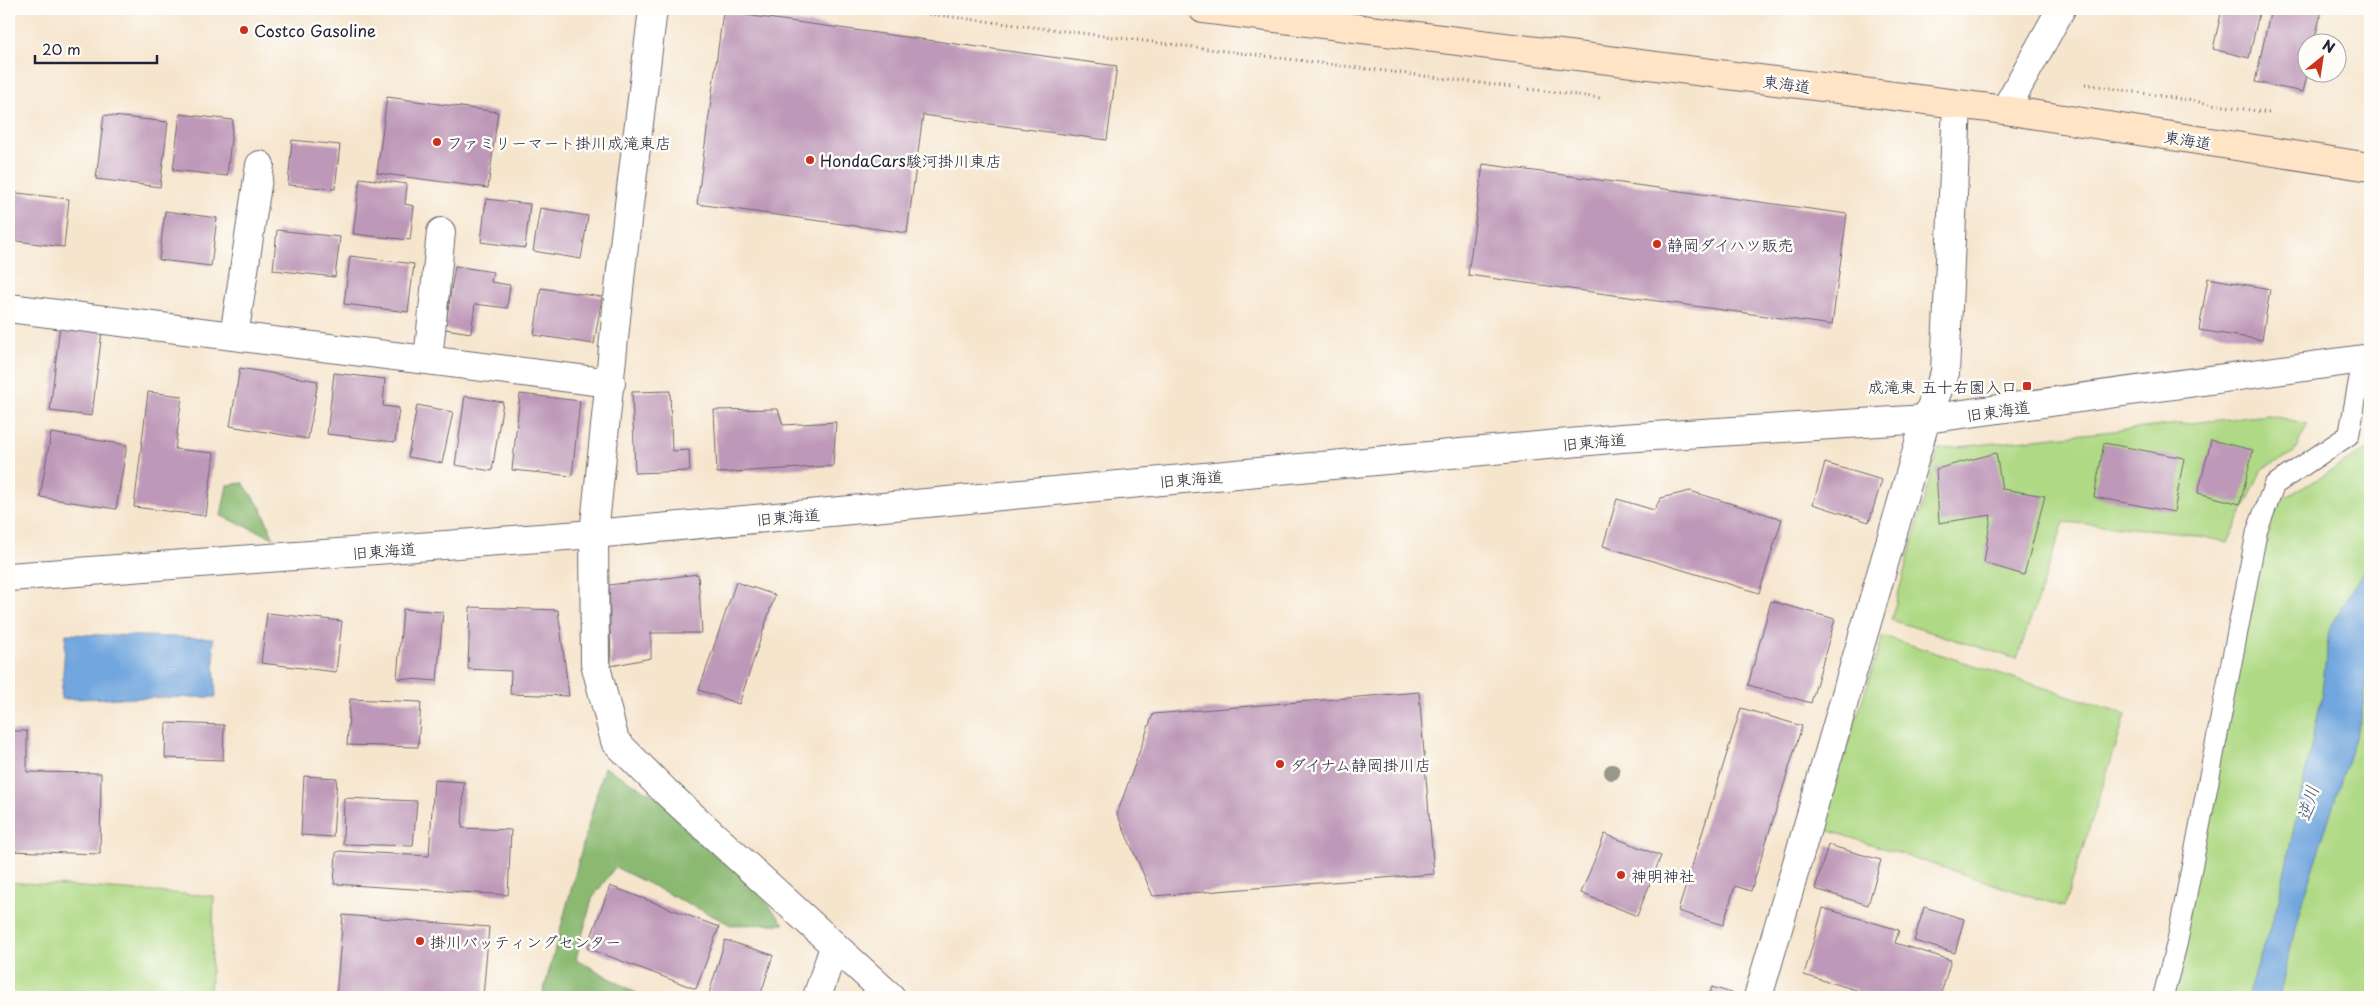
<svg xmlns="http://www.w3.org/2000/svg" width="2379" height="1006" font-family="'Playpen Sans','Klee One',sans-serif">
  <rect width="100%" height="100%" fill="#fdfcf7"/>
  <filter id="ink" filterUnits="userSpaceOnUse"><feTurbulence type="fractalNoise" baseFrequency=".02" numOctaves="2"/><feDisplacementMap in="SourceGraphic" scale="10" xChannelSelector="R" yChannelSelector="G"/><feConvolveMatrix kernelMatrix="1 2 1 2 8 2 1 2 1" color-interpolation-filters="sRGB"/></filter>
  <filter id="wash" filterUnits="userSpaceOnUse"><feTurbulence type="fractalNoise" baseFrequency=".0096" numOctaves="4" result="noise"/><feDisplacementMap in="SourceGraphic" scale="20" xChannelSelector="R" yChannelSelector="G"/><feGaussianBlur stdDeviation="1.12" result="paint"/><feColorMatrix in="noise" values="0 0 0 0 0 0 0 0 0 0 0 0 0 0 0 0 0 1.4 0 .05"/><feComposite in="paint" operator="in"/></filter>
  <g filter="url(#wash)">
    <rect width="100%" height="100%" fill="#f6e5cd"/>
    <g fill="#afd984" stroke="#687e60">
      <path d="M2268,415L2308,424L2293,454L2262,469L2228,543L2188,533L2064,522L2017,659L1891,620L1938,449Z"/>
      <path d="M2370,447V997H2163L2261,510L2311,483Z"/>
      <path d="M1883,636L2126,714L2064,907L1821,828Z"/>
      <path d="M9,882L214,896L210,997H9Z"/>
    </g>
    <g fill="#8bb972" stroke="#566e56">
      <path d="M243,483L261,508L274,538L221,516L227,485Z"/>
      <path d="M604,767L699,821L784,924L731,925L615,867L592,899L576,959L643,997H542Z"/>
    </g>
    <g fill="#71a6de" stroke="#4a648c">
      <path d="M2370,565V657L2361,719L2300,908L2279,997H2247L2278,903L2321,700L2329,630L2366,566Z"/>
      <path d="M66,634L213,638L216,697L61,699Z"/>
    </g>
    <g id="blocks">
      <g fill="#be98b8">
        <path d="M2222,9H2260L2249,58L2213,49Z"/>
        <path d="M2271,9H2322L2314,42H2306L2308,72L2303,92L2255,82Z"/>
        <path d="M723,12L1117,66L1107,140L923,115L907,233L697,204Z"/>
        <path d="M387,97L498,112L488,188L377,173Z"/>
        <path d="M180,114L233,120L227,176L173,170Z"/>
        <path d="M104,115L168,122L160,187L96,179Z"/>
        <path d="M292,140L340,145L335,189L288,185Z"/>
        <path d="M1483,164L1847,214L1832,325L1468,275Z"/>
        <path d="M360,178L407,184L405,204L414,206L410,240L353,234Z"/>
        <path d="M9,192L69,199L64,247L9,240Z"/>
        <path d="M486,199L530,204L525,248L481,242Z"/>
        <path d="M540,208L588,216L581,259L533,251Z"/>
        <path d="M165,211L217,218L211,266L159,260Z"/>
        <path d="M277,230L340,237L335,277L273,270Z"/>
        <path d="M350,256L414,264L408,312L344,304Z"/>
        <path d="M455,266L493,272L491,282L510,285L507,308L475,304L471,333L445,329Z"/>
        <path d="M2208,278L2270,289L2262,340L2199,330Z"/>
        <path d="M541,288L602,297L594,344L534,335Z"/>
        <path d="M60,325L102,331L92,416L50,411Z"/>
        <path d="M240,368L318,381L308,439L230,426Z"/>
        <path d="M334,373L385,379L383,406L399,408L395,442L327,434Z"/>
        <path d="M670,391L672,451L689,450L690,471L635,473L632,392Z"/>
        <path d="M148,392L182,396L175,449L214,453L206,516L134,507Z"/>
        <path d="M520,394L580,401L572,476L512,470Z"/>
        <path d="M465,396L503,402L492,471L455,465Z"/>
        <path d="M417,405L453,412L442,463L408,457Z"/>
        <path d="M778,409L783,425L836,422L833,466L717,473L714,410Z"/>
        <path d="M51,433L127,445L116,509L40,497Z"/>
        <path d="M2211,440L2253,450L2240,504L2198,493Z"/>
        <path d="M2104,443L2184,458L2174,512L2094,497Z"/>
        <path d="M1996,453L2002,489L2045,496L2024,575L1984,563L1991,515L1939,523L1936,469Z"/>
        <path d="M1825,463L1882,480L1869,522L1813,504Z"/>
        <path d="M1690,491L1782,519L1759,593L1603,546L1617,499L1654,510L1661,498Z"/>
        <path d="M698,574L702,633H651V658L611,666L609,585Z"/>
        <path d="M736,582L775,595L739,704L699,690Z"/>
        <path d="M1771,601L1835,619L1811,703L1748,685Z"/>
        <path d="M470,607L558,610L569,696L510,694L511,671L468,669Z"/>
        <path d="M403,609L443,612L437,681L397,678Z"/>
        <path d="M267,613L342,621L336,672L261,663Z"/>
        <path d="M1419,692L1434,874L1153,896L1117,814L1153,714Z"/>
        <path d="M350,699L421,702L418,747L347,745Z"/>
        <path d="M1741,708L1802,726L1751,891L1735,886L1723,925L1678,911Z"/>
        <path d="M166,723L224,725L223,760L165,758Z"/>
        <path d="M9,731H27V772L101,773L100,854L9,851Z"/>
        <path d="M304,776L337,778L333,837L301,835Z"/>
        <path d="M434,780L464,782L462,828L511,830L508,895L334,884L336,853L339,851L429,856Z"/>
        <path d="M344,798L417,801L413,846L343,844Z"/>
        <path d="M1605,834L1661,856L1637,916L1581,893Z"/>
        <path d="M1828,845L1881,860L1868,905L1815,889Z"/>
        <path d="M610,886L719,927L696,989L587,948Z"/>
        <path d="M1924,907L1964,919L1955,953L1914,941Z"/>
        <path d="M1823,908L1899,930L1895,943L1951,960L1940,997H1881L1804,975Z"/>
        <path d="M343,915L489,927L483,997H336Z"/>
        <path d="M725,940L773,955L760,997H708Z"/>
        <path d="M1712,987L1738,995L1737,997H1709Z"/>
      </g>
    </g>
  </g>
  <g filter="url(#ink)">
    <use href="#blocks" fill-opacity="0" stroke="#6c666e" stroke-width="1"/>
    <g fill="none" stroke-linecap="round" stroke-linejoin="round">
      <g stroke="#6c666e" stroke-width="22">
        <path id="service" d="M2163,997L2177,943L2257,531L2274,485L2349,435L2363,359"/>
      </g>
      <g stroke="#6c666e" stroke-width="30">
        <g id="minor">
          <path d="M2005,110L2061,9"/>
          <path d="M9,308L611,383"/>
          <path d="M234,336L260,165"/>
          <path d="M428,360L441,232"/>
          <path d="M594,534L621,270L653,9"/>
          <path d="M9,577L594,534L1622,438L1926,419L2370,358"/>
          <path d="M817,997L834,947"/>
          <path d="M1758,997L1926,419L1945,373L1957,105"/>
        </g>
      </g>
      <g stroke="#6c666e" stroke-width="30">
        <path id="tertiary" d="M594,534L595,663L615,741L665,791L891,997"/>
      </g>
      <g stroke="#6c666e" stroke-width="30">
        <path id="secondary" d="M1203,9L2005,110L2370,167"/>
      </g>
      <g stroke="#6c666e" stroke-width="3" stroke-dasharray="1 4" stroke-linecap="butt">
        <path d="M889,9L1600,98"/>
        <path d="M2085,84L2269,113"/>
      </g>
      <use href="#service" stroke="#fff" stroke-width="20"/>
      <use href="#minor" stroke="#fff" stroke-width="28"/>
      <use href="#tertiary" stroke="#fff" stroke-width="28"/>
      <use href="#secondary" stroke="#ffe4c6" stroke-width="28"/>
    </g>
    <circle fill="#989889" cx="1612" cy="772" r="8"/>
  </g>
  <g fill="#c8321e" stroke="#fdfcf7" stroke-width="2">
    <circle cx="244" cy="30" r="5"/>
    <circle cx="437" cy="142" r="5"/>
    <circle cx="810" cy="160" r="5"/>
    <circle cx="1657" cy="244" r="5"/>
    <rect x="2022" y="381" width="10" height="10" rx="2.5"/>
    <circle cx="1280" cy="764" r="5"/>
    <circle cx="1621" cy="875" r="5"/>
    <circle cx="420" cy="941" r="5"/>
  </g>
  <g text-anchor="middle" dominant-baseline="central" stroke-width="5" stroke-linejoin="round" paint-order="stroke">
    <g font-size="16" fill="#22223b" stroke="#fdfcf7" text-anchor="start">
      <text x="254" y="30">Costco Gasoline</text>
      <text x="447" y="142">ファミリーマート掛川成滝東店</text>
      <text x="820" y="160">HondaCars駿河掛川東店</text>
      <text x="1667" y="244">静岡ダイハツ販売</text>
      <text x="2017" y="386" text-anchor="end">成滝東 五十右園入口</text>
      <text x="1290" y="764">ダイナム静岡掛川店</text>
      <text x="1631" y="875">神明神社</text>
      <text x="430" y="941">掛川バッティングセンター</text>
    </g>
    <g font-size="16" fill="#22223b" stroke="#fdfcf7">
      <text transform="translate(1787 83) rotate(7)">東海道</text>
      <text transform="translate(2188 139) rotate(9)">東海道</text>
      <text transform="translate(1998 410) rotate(-8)">旧東海道</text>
      <text transform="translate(1594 441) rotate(-5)">旧東海道</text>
      <text transform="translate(1191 478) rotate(-5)">旧東海道</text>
      <text transform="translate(788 516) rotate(-5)">旧東海道</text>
      <text transform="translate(384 550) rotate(-4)">旧東海道</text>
    </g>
    <g font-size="18" font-style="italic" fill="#42577c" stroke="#fdfcf7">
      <text transform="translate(2307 803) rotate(-74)">逆川</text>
    </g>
  </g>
  <rect width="2379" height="1006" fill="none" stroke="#fdfcf7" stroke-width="30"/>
  <g transform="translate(2322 58) rotate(30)"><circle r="24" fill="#fdfcf7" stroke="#a5a5ac"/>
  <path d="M0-4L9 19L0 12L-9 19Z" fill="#c8321e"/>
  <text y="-8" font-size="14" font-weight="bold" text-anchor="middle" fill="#22223b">N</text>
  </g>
  <path d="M35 55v8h122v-8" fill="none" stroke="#22223b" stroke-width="2.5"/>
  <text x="42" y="55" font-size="15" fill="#22223b" stroke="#fdfcf7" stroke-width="4" paint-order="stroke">20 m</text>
</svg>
